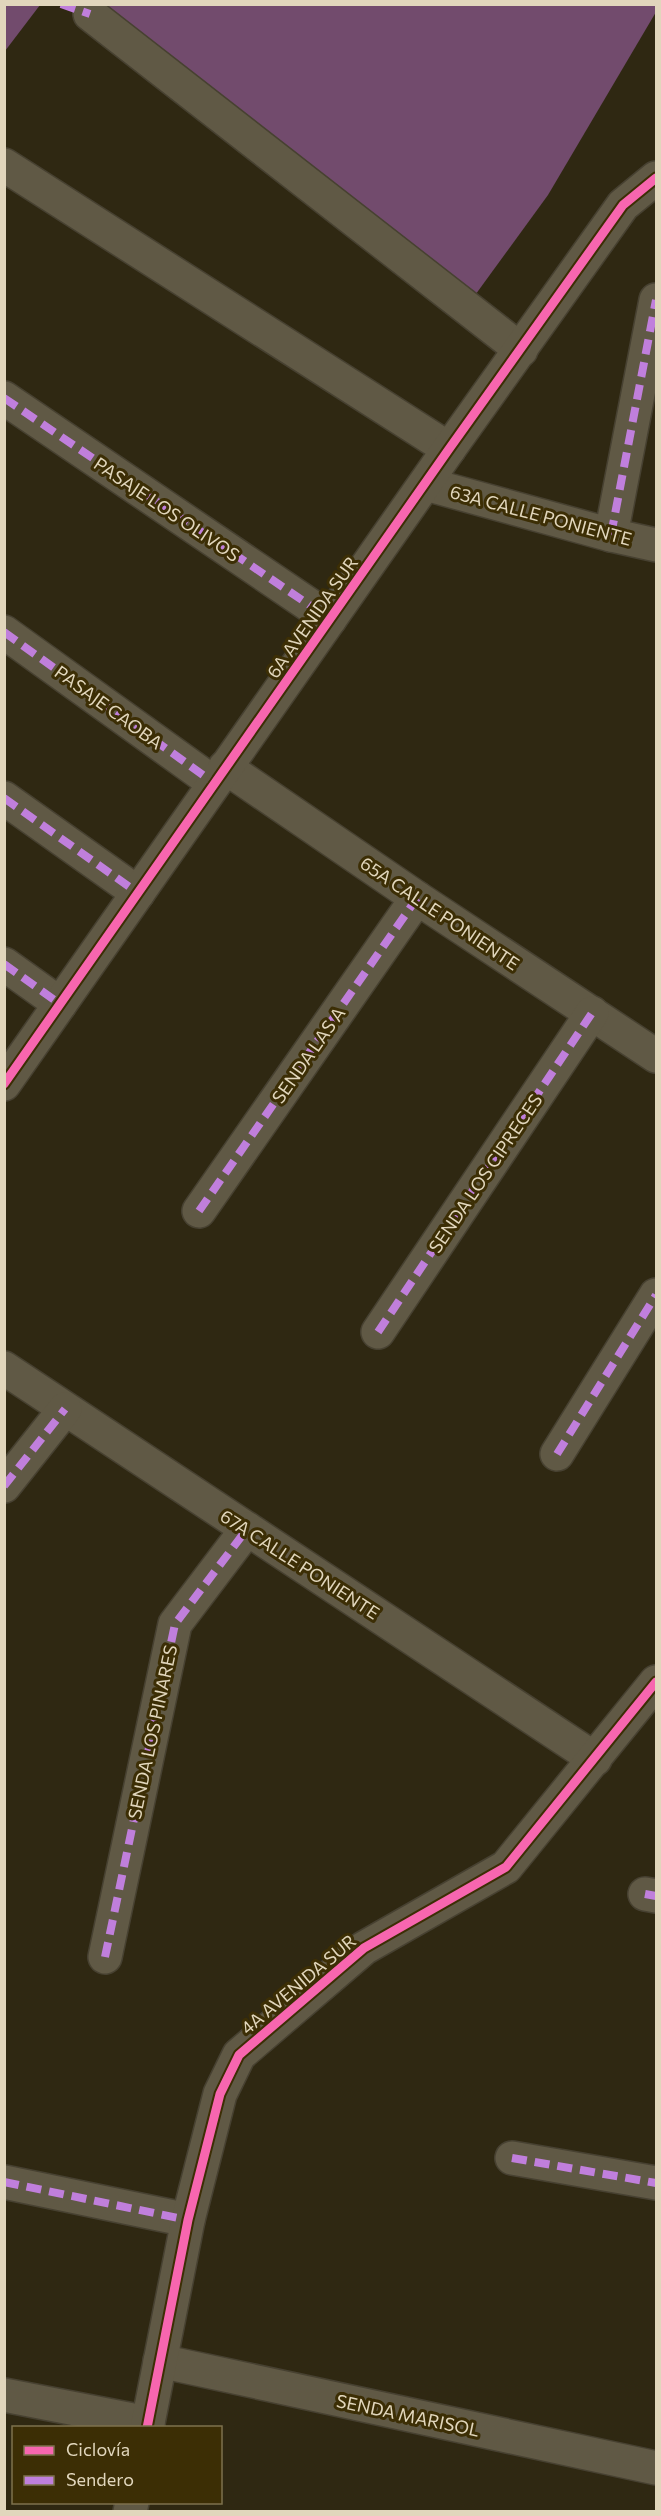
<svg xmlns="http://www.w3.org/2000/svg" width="661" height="2516" font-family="Commissioner,sans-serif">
  <rect width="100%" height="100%" fill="#2f2812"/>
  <g fill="#724b6d">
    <path d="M5,4L40,5L5,51L4,5Z"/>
    <path d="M656,4V12L548,195L473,298L68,5Z"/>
  </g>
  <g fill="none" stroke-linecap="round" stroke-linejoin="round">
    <g stroke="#474131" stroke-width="36">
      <g id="street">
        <path d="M90,14L521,350"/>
        <path d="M4,165L449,449"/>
        <path d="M4,398L330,619"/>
        <path d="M426,484L611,535L656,545"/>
        <path d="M611,535L656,300"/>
        <path d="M4,632L214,783"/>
        <path d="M225,767L417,898L656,1056"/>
        <path d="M4,798L138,893"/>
        <path d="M4,964L60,1004"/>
        <path d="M4,1084L449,449L623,205L656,178"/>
        <path d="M199,1211L417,898"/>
        <path d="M378,1332L592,1013"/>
        <path d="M4,1368L595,1759"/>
        <path d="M557,1454L656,1295"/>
        <path d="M4,1486L65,1409"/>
        <path d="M645,1894L656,1896"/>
        <path d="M105,1957L175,1624L247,1529"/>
        <path d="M512,2158L656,2183"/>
        <path d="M4,2182L188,2220"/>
        <path d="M160,2361L656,2468"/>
        <path d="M4,2395L148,2423"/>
        <path d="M147,2428L188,2220L220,2094L239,2055L364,1948L506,1867L656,1682"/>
        <path d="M130,2512L132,2502"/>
      </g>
    </g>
    <use href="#street" stroke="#605945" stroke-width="33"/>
    <g stroke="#c07fdc" stroke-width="8" stroke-dasharray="15 8" stroke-linecap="butt">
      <path d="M61,4L90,14"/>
      <path d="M4,398L330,619"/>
      <path d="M611,535L656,300"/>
      <path d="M4,632L214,783"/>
      <path d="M4,798L138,893"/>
      <path d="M4,964L60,1004"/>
      <path d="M199,1211L417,898"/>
      <path d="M378,1332L592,1013"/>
      <path d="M557,1454L656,1295"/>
      <path d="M4,1486L65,1409"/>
      <path d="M645,1894L656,1896"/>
      <path d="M105,1957L175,1624L247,1529"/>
      <path d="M512,2158L656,2183"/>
      <path d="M4,2182L188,2220"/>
    </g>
    <g stroke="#3c2e05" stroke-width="13">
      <g id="cycleway">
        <path d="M4,1084L449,449L623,205L656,178"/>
        <path d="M147,2428L188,2220L220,2094L239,2055L364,1948L506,1867L656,1682"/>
      </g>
    </g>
    <use href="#cycleway" stroke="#f766af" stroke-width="9"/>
  </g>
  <g text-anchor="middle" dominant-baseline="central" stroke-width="6" stroke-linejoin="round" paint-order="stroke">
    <g font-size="18" fill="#e1d6bc" stroke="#3c2e05">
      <text transform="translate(167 509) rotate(34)">PASAJE LOS OLIVOS</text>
      <text transform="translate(541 515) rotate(15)">63A CALLE PONIENTE</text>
      <text transform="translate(312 617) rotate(-55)">6A AVENIDA SUR</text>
      <text transform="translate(109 707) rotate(36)">PASAJE CAOBA</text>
      <text transform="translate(440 913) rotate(34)">65A CALLE PONIENTE</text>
      <text transform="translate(308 1055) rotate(-55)">SENDA LAS A</text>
      <text transform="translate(485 1173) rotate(-56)">SENDA LOS CIPRECES</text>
      <text transform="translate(300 1564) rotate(33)">67A CALLE PONIENTE</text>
      <text transform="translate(152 1732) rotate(-78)">SENDA LOS PINARES</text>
      <text transform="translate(298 1984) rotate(-40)">4A AVENIDA SUR</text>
      <text transform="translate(408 2415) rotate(12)">SENDA MARISOL</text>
    </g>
  </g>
  <rect width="661" height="2516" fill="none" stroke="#e1d6bc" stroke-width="12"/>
  <rect x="12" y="2426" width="210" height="78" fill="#3c2e05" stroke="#7e714e" stroke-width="1.5"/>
  <rect x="24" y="2446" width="30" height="9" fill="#f766af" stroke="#7e714e" stroke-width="1.5"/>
  <text x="66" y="2456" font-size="18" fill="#e1d6bc">Ciclovía</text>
  <rect x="24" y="2476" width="30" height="9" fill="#c07fdc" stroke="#7e714e" stroke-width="1.5"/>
  <text x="66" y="2486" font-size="18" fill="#e1d6bc">Sendero</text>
</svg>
